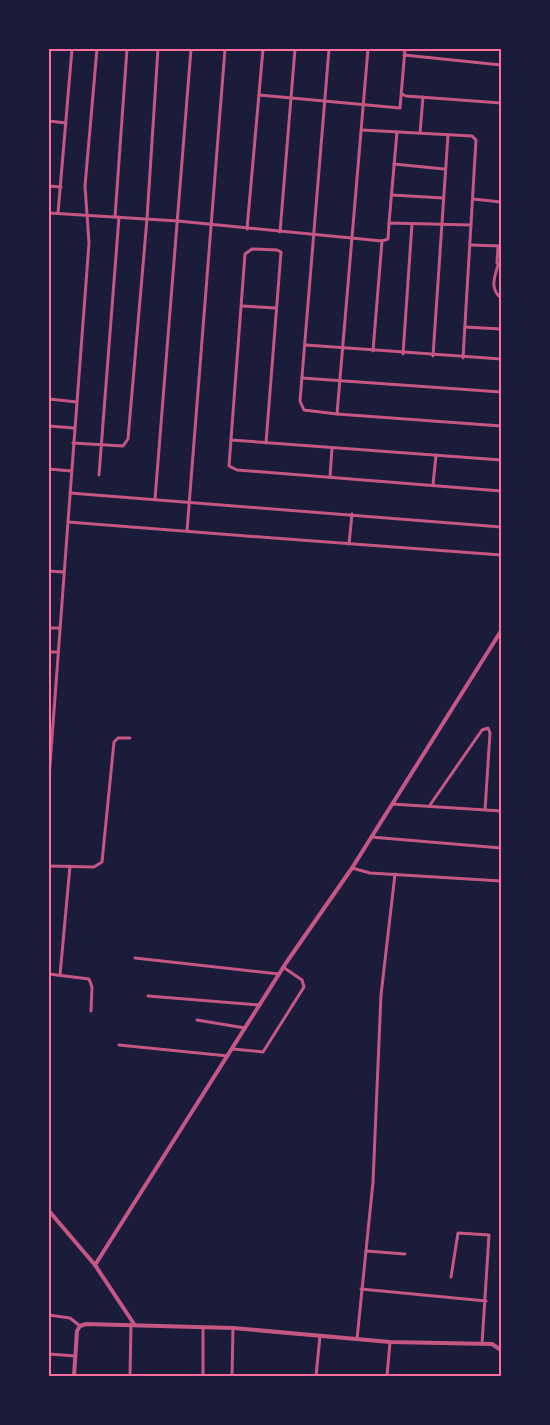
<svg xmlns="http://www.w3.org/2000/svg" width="550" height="1425" font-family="Helvetica,sans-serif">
  <rect width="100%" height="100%" fill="#1b1b3a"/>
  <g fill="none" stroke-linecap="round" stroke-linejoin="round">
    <g stroke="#c65784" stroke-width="3">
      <path d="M97,49L85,186L89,243L68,522C212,533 357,545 501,555"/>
      <path d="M329,49L300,401L304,410L337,414"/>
      <path d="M368,49L337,414L501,426"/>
      <path d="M404,55L501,65"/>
      <path d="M402,94L406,96L501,103"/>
      <path d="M259,95L400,108L405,49"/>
      <path d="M49,121L66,123"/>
      <path d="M362,130L472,136L476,140L463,358"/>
      <path d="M420,133L423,97"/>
      <path d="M394,164L444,169"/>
      <path d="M49,186L61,187"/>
      <path d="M392,195L443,198"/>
      <path d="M473,199L501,202"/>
      <path d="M49,213L178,221L382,241"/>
      <path d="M58,213L72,49"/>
      <path d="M115,217L127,49"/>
      <path d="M389,223L397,132"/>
      <path d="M247,229L263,49"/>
      <path d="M280,232L295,49"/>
      <path d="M470,245L501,246"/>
      <path d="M498,246L497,263L501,266"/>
      <path d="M498,265C494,278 490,289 501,298"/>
      <path d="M242,306L276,308"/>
      <path d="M465,327L501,329"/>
      <path d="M306,345L501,359"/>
      <path d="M373,351L382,241L388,239L389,223L471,225"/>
      <path d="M403,354L412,224"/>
      <path d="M433,356L448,135"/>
      <path d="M302,378L501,392"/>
      <path d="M49,399L77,402"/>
      <path d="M49,426L74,428"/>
      <path d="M231,440L501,460"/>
      <path d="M73,443L123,446L128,439L147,219L158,49"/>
      <path d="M266,443L281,252L277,250L252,249L245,254L229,466L237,470L501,491"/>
      <path d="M49,469L71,471"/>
      <path d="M99,475L119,217"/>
      <path d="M330,477L332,448"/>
      <path d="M433,485L436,455"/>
      <path d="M70,493L501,527"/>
      <path d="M155,499L191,49"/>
      <path d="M187,531L225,49"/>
      <path d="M349,544L352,514"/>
      <path d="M49,571L63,572"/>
      <path d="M49,628H60"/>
      <path d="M49,652H58"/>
      <path d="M49,778L68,522"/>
      <path d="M392,804L501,811"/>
      <path d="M430,805L482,730L488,728L490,733L485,810"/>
      <path d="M371,837L501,848"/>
      <path d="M49,866L94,867L102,862L114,742L118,738H130"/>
      <path d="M352,868L370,873L501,881"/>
      <path d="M135,958L279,974"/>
      <path d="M49,974L89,979L92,987L91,1011"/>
      <path d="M60,975L70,866"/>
      <path d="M148,996L260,1005"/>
      <path d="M197,1020L245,1028"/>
      <path d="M119,1045L228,1056"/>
      <path d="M233,1049L263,1052L304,987L302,980L283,967"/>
      <path d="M366,1251L405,1254"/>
      <path d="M451,1277L458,1233L489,1235L482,1344"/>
      <path d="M361,1289L486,1301"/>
      <path d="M49,1315L70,1318L80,1326"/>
      <path d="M357,1339L373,1182L381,995L395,874"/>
      <path d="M49,1354L75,1356"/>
      <path d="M130,1376L131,1324"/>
      <path d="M203,1376V1327"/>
      <path d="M232,1376L233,1328"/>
      <path d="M316,1376L320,1336"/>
      <path d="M387,1376L390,1342"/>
    </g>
    <g stroke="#c65784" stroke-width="4">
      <path d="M49,1211L95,1265L134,1324"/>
      <path d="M95,1265L286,963L352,868L501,631"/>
      <path d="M74,1376L77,1331L80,1326L86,1324L233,1328L390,1342L492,1344L501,1350"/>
    </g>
  </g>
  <rect width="550" height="1425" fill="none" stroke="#1b1b3a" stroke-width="100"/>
  <rect x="50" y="50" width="450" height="1325" fill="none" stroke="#ff6b9d" stroke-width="2"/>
</svg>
